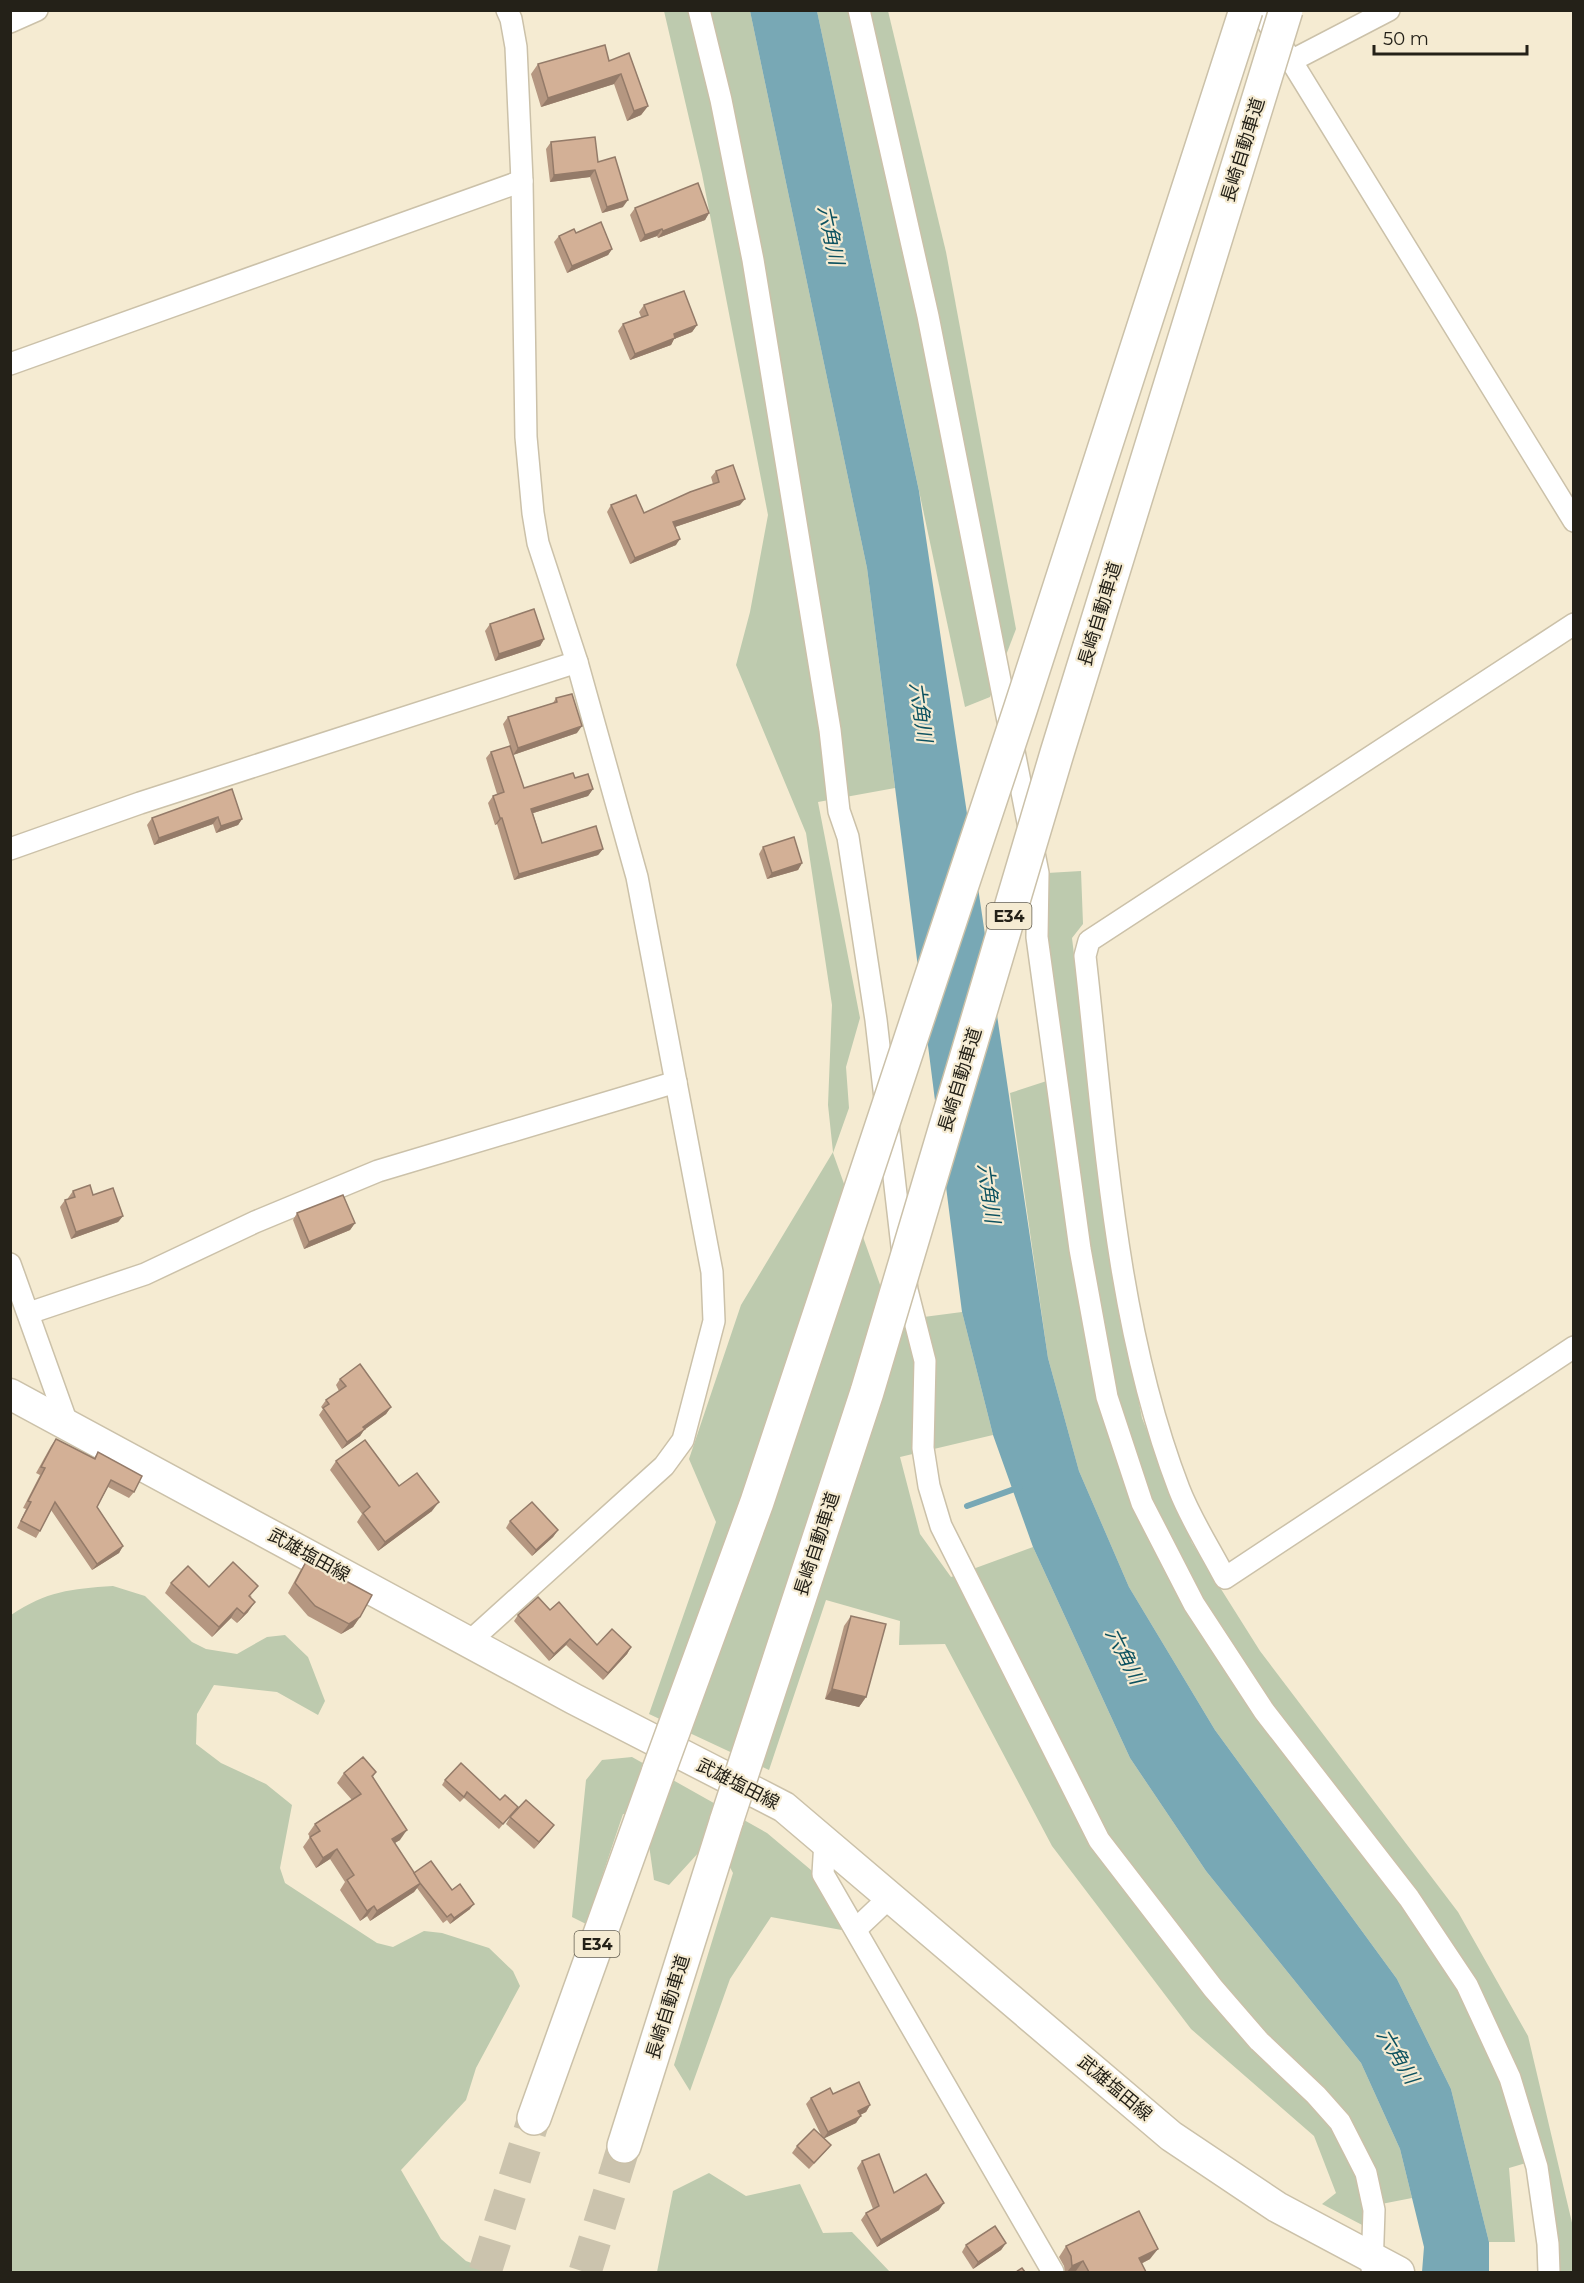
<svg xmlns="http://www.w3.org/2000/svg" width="1584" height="2283" font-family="Montserrat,'Noto Sans JP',sans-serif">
  <rect width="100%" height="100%" fill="#f5ebd2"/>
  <g fill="#bdcaae">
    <path d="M664,11H750L867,568L895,788L818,802L860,1018L846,1067L849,1108L833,1153L893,1321L962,1312L993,1435L900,1457L920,1534L951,1577L1033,1547L1130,1758L1206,1871L1361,2063L1400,2149L1412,2198L1366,2207V2227L1322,2204L1336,2193L1314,2136L1191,2029L1052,1846L945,1644L899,1645L900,1621L826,1600L769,1770L649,1714L716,1522L689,1459L741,1305L833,1152L828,1105L832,1005L806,833L736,665L750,612L768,515L702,174Z"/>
    <path d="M817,11H888L946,252L1016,629L990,697L965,707Z"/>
    <path d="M1081,871L1083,924L1072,938L1110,1252L1142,1418L1192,1543L1260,1651L1458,1912L1528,2036L1573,2227V2272H1557L1543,2158L1509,2168L1515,2242H1489L1451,2089L1397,1979L1215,1730L1129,1587L1079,1471L1048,1358L1010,1093L1065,1075L1043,936L1047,873Z"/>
    <path d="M113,1586L145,1596L192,1642L206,1649L237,1654L267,1637L285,1635L308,1657L325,1701L318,1715L277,1692L214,1685L197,1714L196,1744L221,1763L266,1784L292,1805L280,1868L285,1883L377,1943L393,1947L424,1931L442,1933L489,1948L513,1971L520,1986L476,2068L466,2100L401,2170L441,2239L466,2261L496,2272H11V1615C47,1591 70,1589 113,1586Z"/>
    <path d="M632,1757L767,1833L811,1870L847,1931L771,1917L730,1979L690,2091L674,2065L733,1873L723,1854L700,1851L669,1885L654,1880L645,1817L623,1814L586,1924L572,1917L586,1780L602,1760Z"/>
    <path d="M709,2173L746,2196L800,2184L823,2233L852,2232L890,2272H654H657L673,2191Z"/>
  </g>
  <path fill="#78a8b5" d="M750,11H817L919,491L1048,1358L1079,1471L1129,1587L1215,1730L1397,1979L1451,2089L1489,2242V2272H1422L1424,2247L1400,2149L1361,2063L1206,1871L1130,1758L1033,1547L993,1435L962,1312L867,568Z"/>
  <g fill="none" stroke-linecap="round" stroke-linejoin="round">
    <path stroke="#78a8b5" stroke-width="6" d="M967,1506L1020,1487"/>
    <g stroke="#cbc3ad" stroke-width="33" stroke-dasharray="33 16" stroke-linecap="butt">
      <path d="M485,2272L534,2118"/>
      <path d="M585,2272L624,2146"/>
    </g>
    <g stroke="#cbc1a9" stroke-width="24">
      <g id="minor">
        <path d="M699,10L721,100L753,260L830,730L839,811L848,837L876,1020L907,1290L925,1361L923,1448L929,1486L941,1526L1099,1840L1213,1988L1259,2041L1316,2095L1340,2122L1366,2173L1374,2210L1372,2269"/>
        <path d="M859,10L928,316L1038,873L1037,937L1080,1249L1107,1397L1142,1503L1194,1604L1264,1711L1409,1898L1467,1985L1510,2078L1537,2167L1548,2244L1549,2272"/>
        <path d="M1260,10L1574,521"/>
        <path d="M10,22L37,10"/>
        <path d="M1291,61L1389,10"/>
        <path d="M10,364L522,181"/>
        <path d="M1574,624L1089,941L1085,956C1105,1132 1115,1323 1179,1489C1191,1520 1210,1549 1225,1578L1574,1347"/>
        <path d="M10,849L140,803L577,662"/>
        <path d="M10,1264L67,1423"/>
        <path d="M29,1313L145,1274L255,1222L378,1171L676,1082"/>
        <path d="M471,1643L479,1633L664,1466L683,1440L714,1321L712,1272L637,877L577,662L538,543L533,513L526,437L522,181L516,47L511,19L507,10"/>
        <path d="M825,1841L823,1874L1053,2272"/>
        <path d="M856,1929L891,1896"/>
      </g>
    </g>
    <g stroke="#cbc1a9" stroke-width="33">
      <path id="secondary" d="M10,1394L574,1699L784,1807L1171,2136L1277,2207L1399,2272"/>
    </g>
    <g stroke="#cbc1a9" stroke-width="36">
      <g id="motorway">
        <path d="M534,2118L659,1770"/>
        <path d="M624,2146L727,1819"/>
      </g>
    </g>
    <use href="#minor" stroke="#fff" stroke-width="21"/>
    <use href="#secondary" stroke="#fff" stroke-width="30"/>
    <use href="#motorway" stroke="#fff" stroke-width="33"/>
    <g stroke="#cbc1a9" stroke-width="36" stroke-linecap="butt">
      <g id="motorway-bridge">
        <path d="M659,1770L757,1502L1021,707L1246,10"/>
        <path d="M727,1819L867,1392L1057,753L1286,10"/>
      </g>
    </g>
    <use href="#motorway-bridge" stroke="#fff" stroke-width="33"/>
  </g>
  <g fill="#b59781">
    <path d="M609,61L648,106L641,115L627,121L614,84L541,107L531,74L538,64Z"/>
    <path d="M551,142L598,162L623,207L602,213L590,177L550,182L546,149Z"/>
    <path d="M635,208L709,213L705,220L658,238L657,236L640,242L630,215Z"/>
    <path d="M576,233L612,249L608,255L567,273L554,242L559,236Z"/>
    <path d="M644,305L697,325L692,332L674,339L671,345L630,360L618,331L623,324L641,317L639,312Z"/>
    <path d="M716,471L740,505L675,527L676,545L630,564L607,512L611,505L644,513L713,484L711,477Z"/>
    <path d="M490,624L544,639L540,646L495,661L485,631Z"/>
    <path d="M556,698L577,733L513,755L503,724L508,717L553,703Z"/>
    <path d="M491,752L524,788L575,778L593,789L588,796L533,813L542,843L603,849L598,855L514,880L497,824L495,825L488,803L493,796L497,794L486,758Z"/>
    <path d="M232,789L242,819L238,825L216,833L213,824L154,845L147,825L152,818Z"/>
    <path d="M763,847L802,863L798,870L767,879L759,854Z"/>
    <path d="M73,1191L123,1216L118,1222L71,1239L60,1207L65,1200L68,1199V1198Z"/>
    <path d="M297,1213L355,1223L350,1230L304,1249L293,1220Z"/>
    <path d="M340,1379L391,1407L386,1414L364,1430L360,1436L342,1449L319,1415L323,1409L321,1407L326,1400L339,1391L336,1385Z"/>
    <path d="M56,1439L94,1458L98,1452L134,1492L129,1498L108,1487L97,1507L123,1546L119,1553L92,1570L51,1510L40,1531L36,1538L17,1528L26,1509L23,1508L40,1475L36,1473L51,1446Z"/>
    <path d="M336,1461L399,1486L432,1511L378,1551L357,1522L362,1514L330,1470Z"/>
    <path d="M510,1521L558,1530L553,1537L532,1556L506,1528Z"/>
    <path d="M307,1560L360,1617L353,1627L341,1634L308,1616L288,1593L300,1571Z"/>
    <path d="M171,1583L209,1587L252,1596L250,1597L248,1612L237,1623L231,1618L212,1637L165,1593Z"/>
    <path d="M550,1610L597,1645L631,1647L627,1654L603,1680L566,1645L549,1661L514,1621L518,1615Z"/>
    <path d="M851,1616L866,1697L859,1707L825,1699L844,1626Z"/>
    <path d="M376,1772L373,1777L400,1840L394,1843L414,1873L452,1890L470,1909L450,1924L447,1920L443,1923L417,1888L414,1892L370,1921L367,1916L360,1921L340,1890L345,1882L330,1859L316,1868L303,1847L310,1837L308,1834L315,1824L352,1800L337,1783L344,1773Z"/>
    <path d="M445,1780L500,1800L518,1807L499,1829L464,1798L460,1802L442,1785Z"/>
    <path d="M510,1817L554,1825L534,1849L506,1824Z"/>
    <path d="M833,2094L870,2105L866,2112L860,2115L856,2123L824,2138L831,2145L826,2151L809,2169L792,2153L797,2146L821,2135L806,2104L811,2098Z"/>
    <path d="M862,2161L894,2193L939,2210L877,2247L861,2220L866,2213L873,2209L857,2168Z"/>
    <path d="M1006,2243L1001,2250L973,2269L962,2252L966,2245Z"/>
    <path d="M1066,2246L1150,2259L1141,2264L1146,2272H1077L1076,2271L1072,2272H1065L1064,2266L1059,2257Z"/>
  </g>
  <g fill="#947b69">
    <path d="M621,74L614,84L541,107L548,98Z"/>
    <path d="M648,106L641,115L627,121L634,111Z"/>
    <path d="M595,170L590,177L550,182L554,175Z"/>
    <path d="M628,200L623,207L602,213L607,207Z"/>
    <path d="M709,213L705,220L658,238L663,231Z"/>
    <path d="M662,229L657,236L640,242L645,235Z"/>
    <path d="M612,249L608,255L567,273L572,266Z"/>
    <path d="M697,325L692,332L674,339L671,345L630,360L635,354L674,334Z"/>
    <path d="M745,499L740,505L669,529L673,522Z"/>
    <path d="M680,539L676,545L630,564L635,558Z"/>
    <path d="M544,639L540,646L495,661L499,654Z"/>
    <path d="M582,726L577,733L513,755L518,748Z"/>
    <path d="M593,789L588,796L527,815L531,809Z"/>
    <path d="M218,817L213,824L154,845L159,838Z"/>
    <path d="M500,818H502L497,824L495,825Z"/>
    <path d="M242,819L238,825L216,833L221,826Z"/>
    <path d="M603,849L598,855L514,880L519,874Z"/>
    <path d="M802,863L798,870L767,879L772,873Z"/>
    <path d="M123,1216L118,1222L71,1239L76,1232Z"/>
    <path d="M355,1223L350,1230L304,1249L309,1242Z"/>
    <path d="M391,1407L386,1414L364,1430L360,1436L342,1449L347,1442L363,1427Z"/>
    <path d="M439,1502L432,1511L378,1551L385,1542Z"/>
    <path d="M558,1530L553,1537L532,1556L536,1550Z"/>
    <path d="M123,1546L119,1553L92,1570L97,1564Z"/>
    <path d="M255,1602L248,1612L237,1623L244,1614Z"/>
    <path d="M237,1608L231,1618L212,1637L219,1627Z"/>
    <path d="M360,1617L353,1627L341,1634L349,1624Z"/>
    <path d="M570,1639L566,1645L549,1661L554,1654Z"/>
    <path d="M631,1647L627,1654L603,1680L608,1673Z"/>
    <path d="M832,1689L866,1697L859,1707L825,1699Z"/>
    <path d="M554,1825L549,1832L534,1849L539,1842Z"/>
    <path d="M407,1830L400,1840L385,1849L392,1839Z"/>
    <path d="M337,1849L330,1859L316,1868L323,1858Z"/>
    <path d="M421,1883L414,1892L370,1921L377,1911Z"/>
    <path d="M474,1904L470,1909L450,1924L454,1918Z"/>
    <path d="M374,1906L367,1916L360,1921L367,1911Z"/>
    <path d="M870,2105L866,2112L854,2118L858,2111Z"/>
    <path d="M861,2116L856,2123L823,2139L828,2132Z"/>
    <path d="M944,2203L939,2210L877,2247L881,2240Z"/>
    <path d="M1006,2243L1001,2250L973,2269L978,2262Z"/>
    <path d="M1158,2249L1150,2259L1132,2268L1139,2258Z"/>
    <path d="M1083,2261L1076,2271L1072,2272H1067L1072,2266Z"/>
  </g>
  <g fill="#d3b096" stroke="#947b69" stroke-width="1.5">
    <path d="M605,45L609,61L629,53L648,106L634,111L621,74L548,98L538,64Z"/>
    <path d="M595,137L598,162L615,157L628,200L607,207L595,170L554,175L551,142Z"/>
    <path d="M698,183L709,213L663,231L662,229L645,235L635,208Z"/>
    <path d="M601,222L612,249L572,266L559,236L574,229L576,233Z"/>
    <path d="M684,291L697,325L674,334L675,338L635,354L623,324L648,315L644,305Z"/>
    <path d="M733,465L745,499L673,522L680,539L635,558L611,505L636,495L644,513L690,492L719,482L716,471Z"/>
    <path d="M534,609L544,639L499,654L490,624Z"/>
    <path d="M572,694L582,726L518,748L508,717L557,702L556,698Z"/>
    <path d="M510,746L524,788L573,773L575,778L588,774L593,789L531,809L542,843L596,826L603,849L519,874L502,818H500L493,796L504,792L491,752Z"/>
    <path d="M232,789L242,819L221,826L218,817L159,838L152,818Z"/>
    <path d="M794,837L802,863L772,873L763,847Z"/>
    <path d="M90,1185L93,1195L113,1188L123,1216L76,1232L65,1200L75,1197L73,1191Z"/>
    <path d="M343,1195L355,1223L309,1242L297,1213Z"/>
    <path d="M360,1364L391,1407L363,1427L365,1429L347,1442L323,1408L329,1404L326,1400L346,1386L340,1379Z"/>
    <path d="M56,1439L95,1459L98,1452L142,1476L134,1492L111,1480L97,1507L123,1546L97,1564L55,1502L40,1531L21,1521L31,1502L28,1501L45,1468L41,1467Z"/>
    <path d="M365,1440L399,1486L417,1473L439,1502L385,1542L363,1513L370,1507L336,1461Z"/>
    <path d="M532,1502L558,1530L536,1550L510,1521Z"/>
    <path d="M307,1560L372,1595L360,1617L349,1624L315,1606L295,1583Z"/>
    <path d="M233,1562L258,1586L249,1596L255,1602L244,1614L237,1608L219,1627L171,1583L188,1566L209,1587Z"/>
    <path d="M538,1597L550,1610L559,1602L597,1645L612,1629L631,1647L608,1673L570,1639L554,1654L518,1615Z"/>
    <path d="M851,1616L886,1624L866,1697L832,1689Z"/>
    <path d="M363,1757L376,1772L372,1776L407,1830L392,1839L421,1883L377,1911L374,1906L367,1911L347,1880L354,1875L337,1849L323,1858L310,1837L320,1831L315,1824L361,1794L344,1773Z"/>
    <path d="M461,1763L500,1800L505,1795L518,1807L503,1824L467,1792L464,1797L445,1780Z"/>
    <path d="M526,1800L554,1825L539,1842L510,1817Z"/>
    <path d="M431,1861L452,1890L460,1884L474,1904L454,1918L451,1914L447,1917L420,1883L414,1873Z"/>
    <path d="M859,2082L870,2105L858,2111L861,2116L828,2132L811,2098L830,2088L833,2094Z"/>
    <path d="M814,2129L831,2145L814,2163L797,2146Z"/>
    <path d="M879,2154L894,2193L926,2174L944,2203L881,2240L866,2213L879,2206L862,2161Z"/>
    <path d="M1139,2211L1158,2249L1139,2258L1146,2272H1089L1083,2261L1072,2266L1071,2256L1066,2246Z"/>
    <path d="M995,2226L1006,2243L978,2262L966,2245Z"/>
    <path d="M1022,2268L1025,2272H1016Z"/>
  </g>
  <g text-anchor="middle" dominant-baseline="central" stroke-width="4.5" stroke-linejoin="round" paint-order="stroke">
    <g fill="#f5ebd2" stroke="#635e50" stroke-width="1.5">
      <rect x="986.5" y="903" width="45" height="26" rx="4.5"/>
      <rect x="574.5" y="1931" width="45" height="26" rx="4.5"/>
    </g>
    <g font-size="16" font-weight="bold" fill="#242118">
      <text x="1009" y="916">E34</text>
      <text x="597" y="1944">E34</text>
    </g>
    <g font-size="18" fill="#242118" stroke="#f5ebd2">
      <text transform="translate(1243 150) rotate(-73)">長崎自動車道</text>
      <text transform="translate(1100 614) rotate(-73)">長崎自動車道</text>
      <text transform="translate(960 1080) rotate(-73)">長崎自動車道</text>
      <text transform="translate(817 1544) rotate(-72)">長崎自動車道</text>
      <text transform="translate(309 1555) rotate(29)">武雄塩田線</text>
      <text transform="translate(738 1784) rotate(27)">武雄塩田線</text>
      <text transform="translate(668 2007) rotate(-73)">長崎自動車道</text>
      <text transform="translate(1115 2088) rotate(40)">武雄塩田線</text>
    </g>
    <g font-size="20" font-style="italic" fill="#0d5260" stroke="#f5ebd2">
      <text transform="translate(831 235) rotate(78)">六角川</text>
      <text transform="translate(921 712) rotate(82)">六角川</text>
      <text transform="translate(989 1193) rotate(82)">六角川</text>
      <text transform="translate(1125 1656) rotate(63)">六角川</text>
      <text transform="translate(1398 2056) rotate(59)">六角川</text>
    </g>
  </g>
  <rect width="1584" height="2283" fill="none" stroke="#242118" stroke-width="24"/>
  <path d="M1374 45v9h153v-9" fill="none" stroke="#242118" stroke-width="3"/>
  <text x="1383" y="45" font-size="18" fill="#242118" stroke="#f5ebd2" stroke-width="4.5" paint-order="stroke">50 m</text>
</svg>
